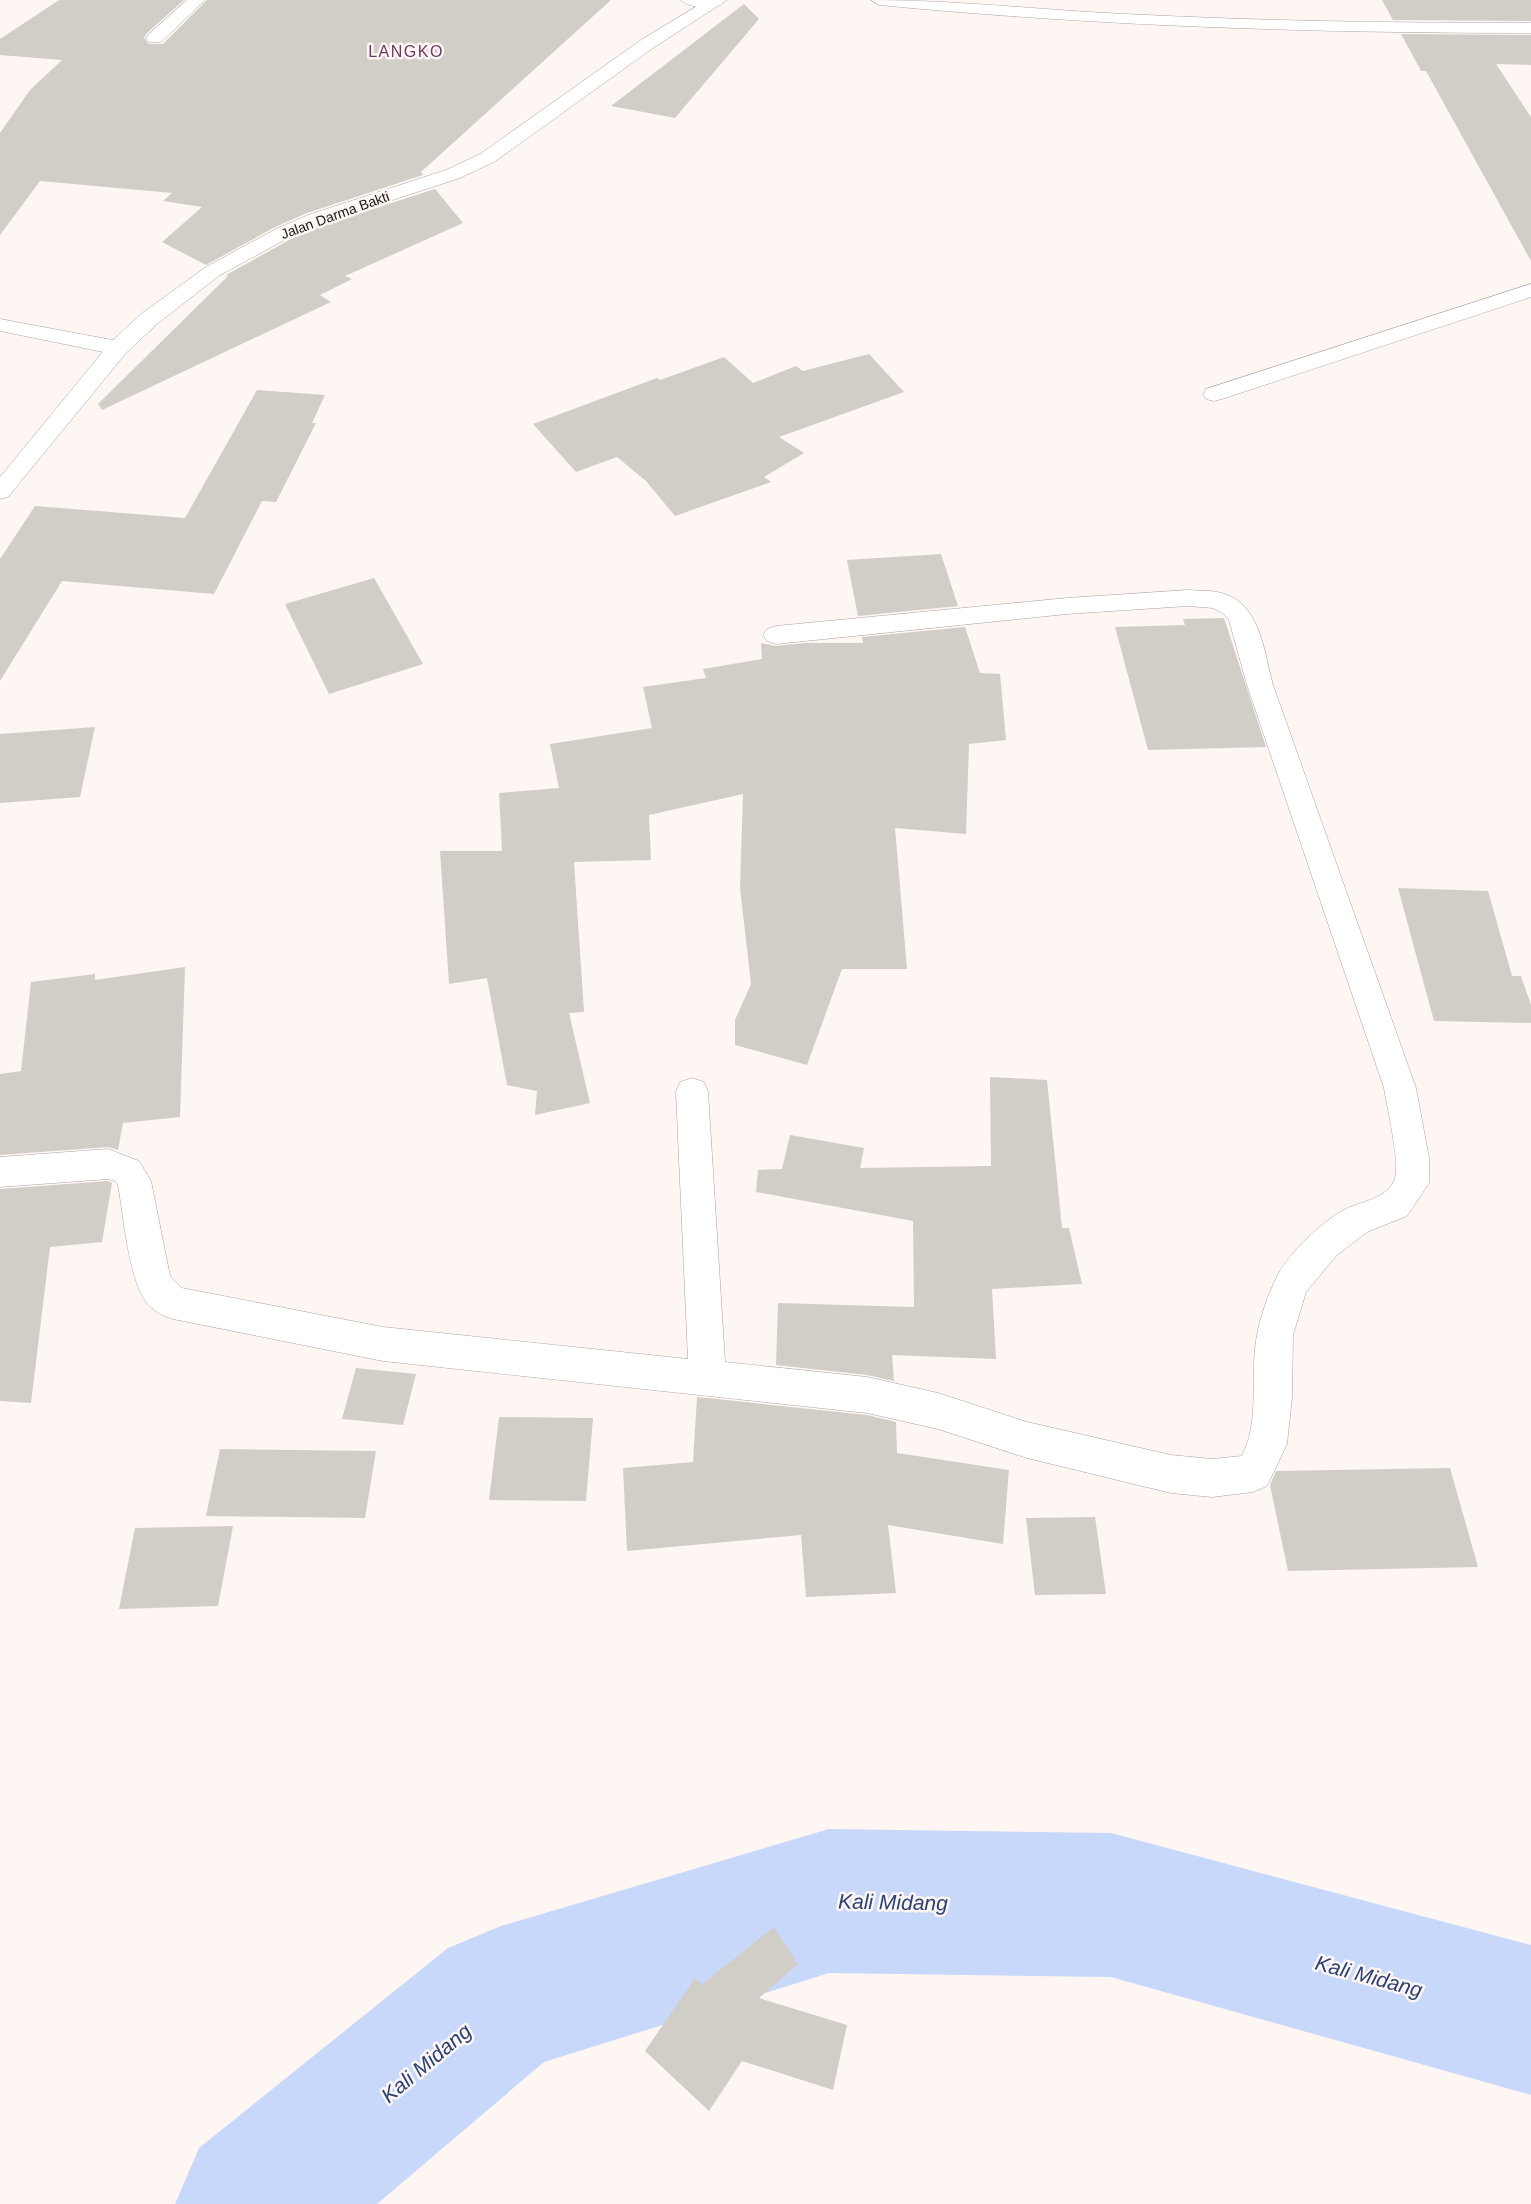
<svg xmlns="http://www.w3.org/2000/svg" width="1531" height="2204" font-family="Arial,sans-serif">
  <rect width="100%" height="100%" fill="#fdf6f2"/>
  <g fill="none" stroke-linecap="round" stroke-linejoin="round">
    <path fill="#c8d8fa" fill-rule="evenodd" d="M829,1829L1111,1833L1531,1945V2095L1111,1977L829,1973L544,2062L377,2204H175L199,2148L448,1948L501,1926Z"/>
  </g>
  <g fill="#d1cec8">
    <path d="M59,0H184L147,33L144,38L149,44H163L207,0H611L421,172L423,175L307,213L275,227L206,265L162,242L202,207L163,201L172,193L40,181L0,235V133L30,90L62,60L0,55V39Z"/>
    <path d="M1382,0H1531V21L1393,20Z"/>
    <path d="M744,4L759,19L675,118L611,106Z"/>
    <path d="M1401,34L1531,35V65L1496,64L1531,117V261L1426,71H1421Z"/>
    <path d="M435,189L463,223L345,276L352,279L320,295L331,302L102,410L98,404L228,276L226,275L291,239L323,225Z"/>
    <path d="M869,354L904,392L779,437L804,453L764,477L771,482L675,516L646,481L617,457L576,472L533,424L657,378L660,380L724,357L753,383L796,366L803,371Z"/>
    <path d="M257,390L325,395L312,423H316L276,502L262,501L214,594L62,581L0,681V559L35,506L185,518Z"/>
    <path d="M941,554L958,606L858,616L847,560Z"/>
    <path d="M374,578L423,664L329,694L285,604Z"/>
    <path d="M1224,618L1266,747L1148,750L1115,627L1185,625L1183,619Z"/>
    <path d="M965,627L980,673L1000,674L1006,740L969,744L966,834L895,828L907,969H842L807,1065L735,1045V1020L751,984L740,888L743,794L649,815L651,860L574,862L584,1012L569,1013L590,1103L535,1115L537,1091L507,1085L487,978L449,984L440,851H502L499,793L559,788L550,744L652,728L643,687L706,678L703,669L762,659L761,643L776,646L805,643H863L862,637Z"/>
    <path d="M95,727L80,797L0,803V734Z"/>
    <path d="M1398,888L1488,891L1512,976H1521L1531,1005V1023L1434,1021Z"/>
    <path d="M185,967L180,1117L123,1123L118,1150L108,1147L0,1155V1074L21,1071L31,982L95,974V980Z"/>
    <path d="M990,1077L1047,1080L1062,1228H1069L1082,1284L992,1289L996,1359L892,1355L894,1381L867,1375L776,1365L778,1303L914,1307L913,1221L756,1192L758,1170L782,1169L790,1135L864,1148L860,1168L991,1166Z"/>
    <path d="M108,1181L112,1183L102,1242L50,1247L31,1403L0,1401V1189Z"/>
    <path d="M356,1368L416,1374L403,1425L342,1419Z"/>
    <path d="M697,1397L867,1415L896,1422L897,1453L1009,1470L1003,1544L888,1525L896,1593L806,1597L801,1535L627,1551L623,1468L693,1462Z"/>
    <path d="M499,1417L593,1418L586,1501L489,1500Z"/>
    <path d="M220,1449L376,1451L365,1518L206,1516Z"/>
    <path d="M1450,1468L1478,1567L1288,1571L1270,1485L1276,1471Z"/>
    <path d="M1095,1517L1106,1594L1035,1595L1026,1518Z"/>
    <path d="M233,1526L218,1606L119,1609L135,1528Z"/>
    <path d="M774,1927L798,1964L759,1998L847,2025L833,2090L742,2061L709,2111L645,2051L695,1978L702,1984Z"/>
  </g>
  <g fill="none" stroke-linecap="round" stroke-linejoin="round">
    <g stroke="#a9a3a0" stroke-width="1">
      <g id="minor">
        <path d="M187,0H205L161,42H149L146,38L149,34Z"/>
        <path d="M681,0H721L723,3C716,11 688,8 681,0Z"/>
        <path d="M871,0C956,0 1040,10 1125,14C1261,21 1396,23 1531,23V33C1313,33 1096,26 879,5Z"/>
        <path d="M1531,284V297L1222,399L1214,401L1206,399L1203,394L1206,389Z"/>
        <path d="M0,319L118,341L126,343L129,348L126,353L118,355L0,331Z"/>
        <path d="M1188,590C1200,591 1214,590 1225,594C1261,606 1264,653 1273,685L1416,1088L1429,1158V1183L1407,1216L1367,1232L1336,1256L1306,1292L1293,1335L1292,1398L1287,1444L1267,1486L1253,1492L1212,1497L1171,1493L1027,1458L938,1429L867,1413L383,1361L173,1319C163,1316 153,1311 146,1302C128,1276 124,1218 118,1185L115,1181L108,1179L0,1187V1157L108,1149L139,1161L151,1181L170,1276L182,1288L383,1327L688,1359L676,1092L680,1082L692,1078L704,1082L708,1092L725,1362L867,1377L938,1393L1027,1422L1171,1455L1212,1459L1242,1456C1261,1418 1249,1375 1257,1335C1260,1318 1267,1298 1274,1283C1284,1257 1319,1224 1342,1211C1359,1201 1388,1200 1395,1178C1400,1161 1387,1108 1384,1088L1247,685L1229,620L1224,614L1213,608L1188,606L1067,614L776,644L767,641L763,635L767,629L776,626L1067,598Z"/>
      </g>
    </g>
    <g stroke="#a9a3a0" stroke-width="1">
      <path id="tertiary" d="M707,0H727L653,48L494,162L460,178L322,223L290,237L220,275L157,324L126,353L8,497L0,499V477L110,343L141,314L206,267L276,229L308,215L446,170L480,154L641,40Z"/>
    </g>
    <use href="#minor" fill="#fff" fill-rule="evenodd"/>
    <use href="#tertiary" fill="#fff" fill-rule="evenodd"/>
  </g>
  <g text-anchor="middle" dominant-baseline="central" stroke-width="5" stroke-linejoin="round" paint-order="stroke">
    <g font-size="14" fill="#1a1716" stroke="#fdf6f2">
      <text transform="translate(335 215) rotate(-20)">Jalan Darma Bakti</text>
    </g>
    <g font-size="16" letter-spacing="1.5" fill="#6f3764" stroke="#fdf6f2">
      <text x="406" y="51">LANGKO</text>
    </g>
    <g font-size="21" font-style="italic" fill="#2a4174" stroke="#fdf6f2">
      <text transform="translate(893 1902) rotate(1)">Kali Midang</text>
      <text transform="translate(1369 1976) rotate(15)">Kali Midang</text>
      <text transform="translate(426 2063) rotate(-40)">Kali Midang</text>
    </g>
  </g>
</svg>
